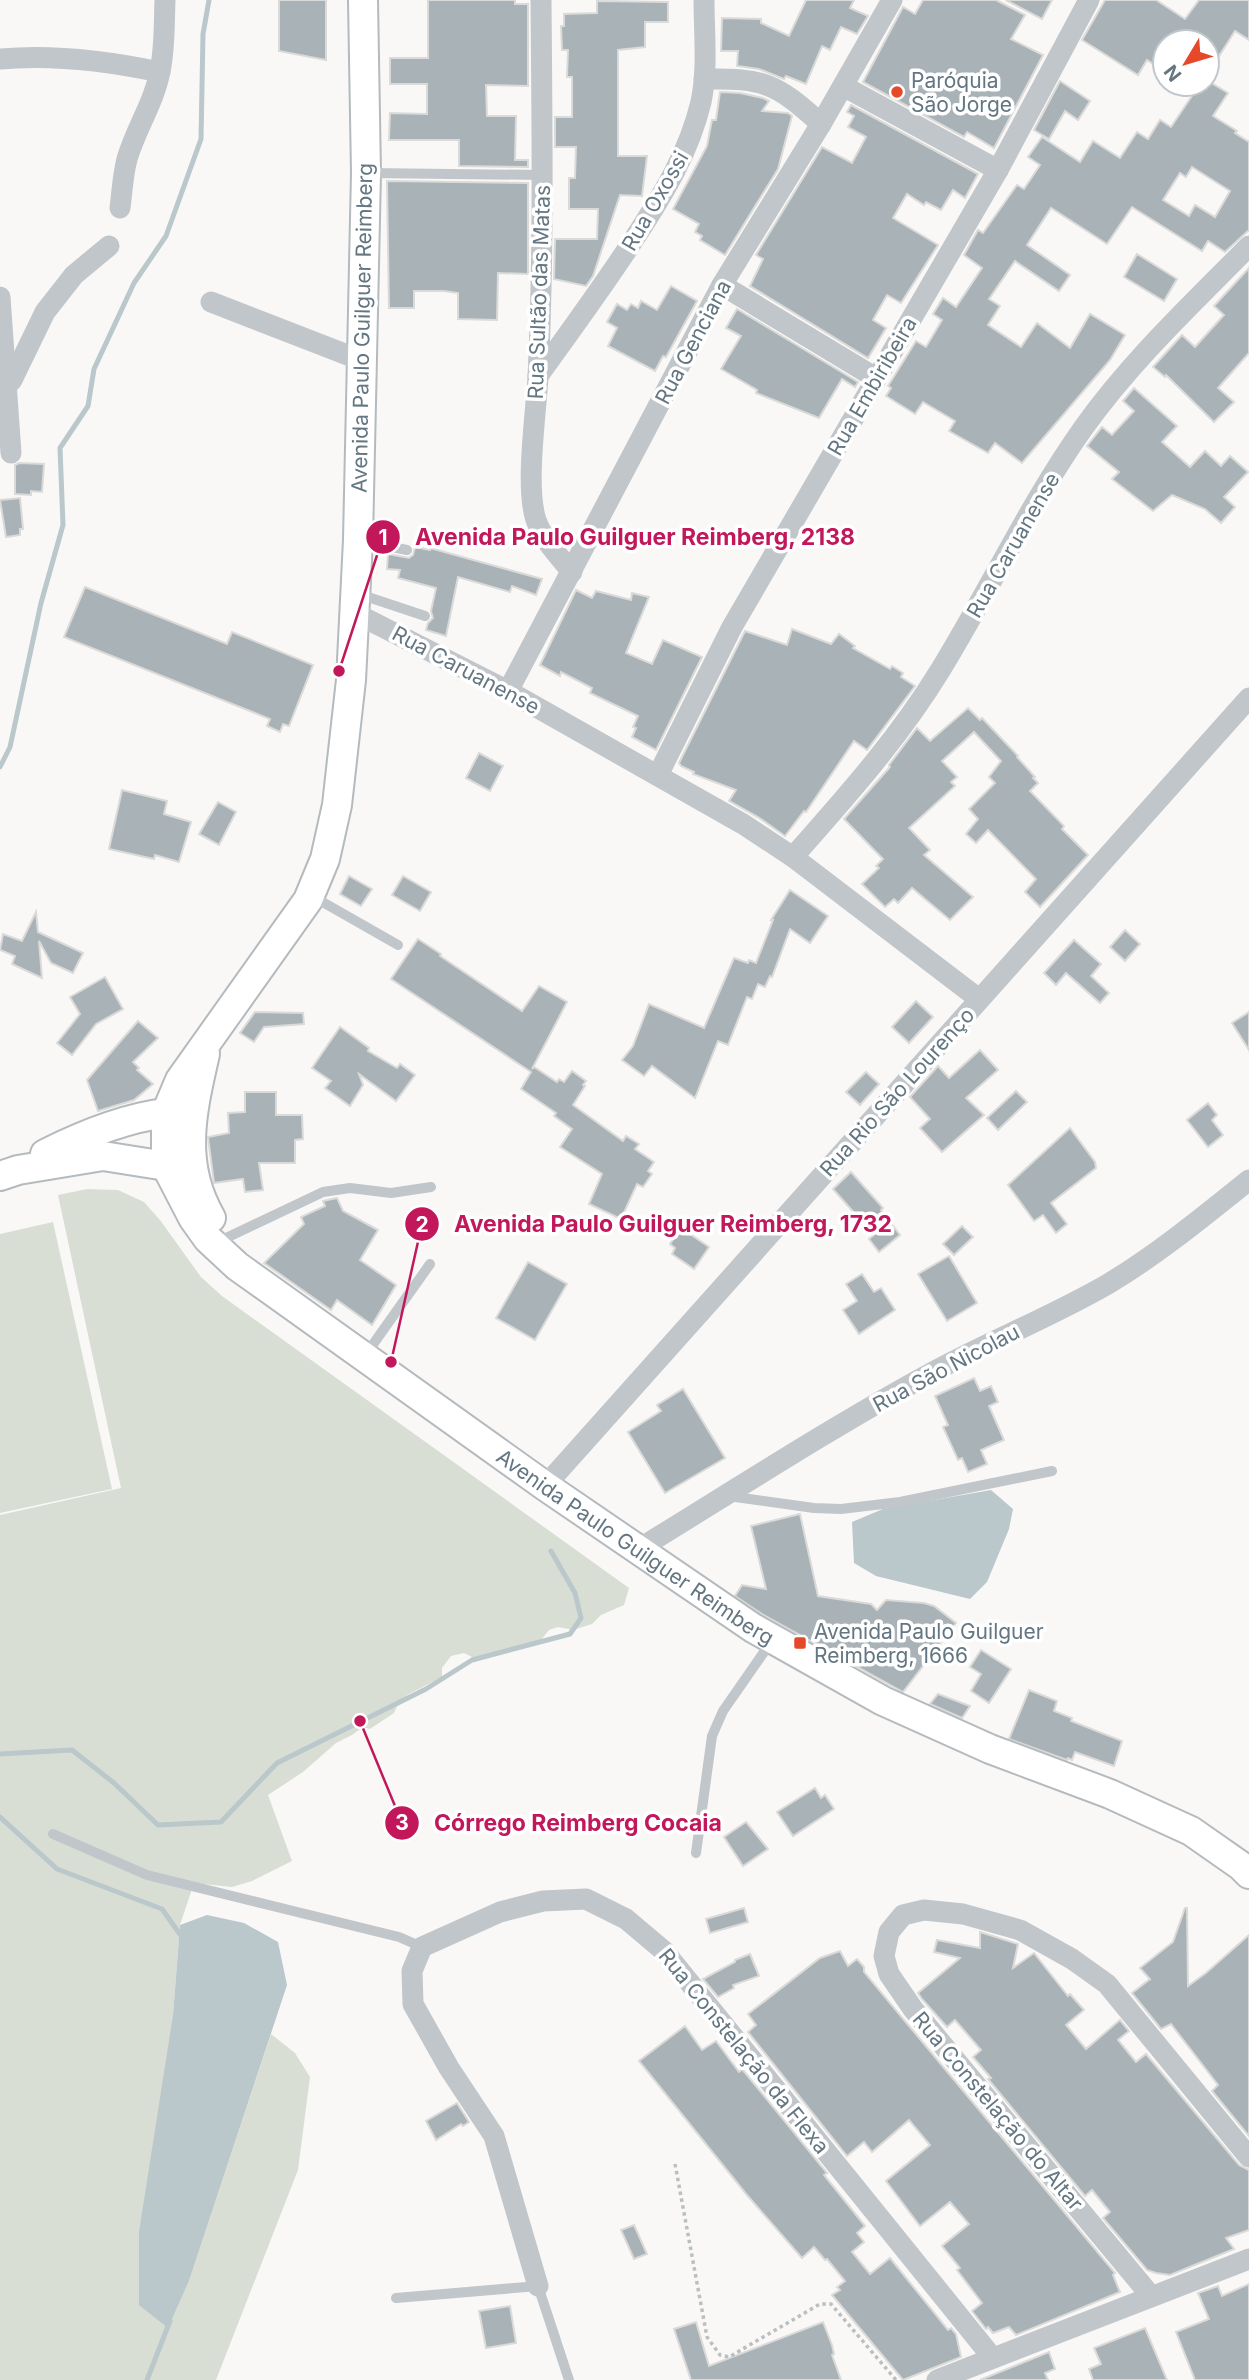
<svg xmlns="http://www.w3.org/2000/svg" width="1249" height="2380" font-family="Inter,sans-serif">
  <rect width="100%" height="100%" fill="#f9f8f6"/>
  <g fill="#d9ded5">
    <path d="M87,1189L118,1190L144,1202L160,1220L201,1277L222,1296L629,1588L624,1605L601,1615L592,1624L573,1630L558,1627L549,1630L541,1640L522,1645L501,1655L478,1656L476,1659L464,1653L451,1656L442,1668V1677L407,1695L399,1702L394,1713L370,1729L363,1727L352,1735L336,1743L303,1772L268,1795L292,1861L252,1881L232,1887L194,1883L180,1925L173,2015L168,2327L189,2281L271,2034L295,2053L310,2077L298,2170L216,2380H0V1515L121,1488L58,1195Z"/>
    <path d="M53,1222L112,1489L0,1513V1234Z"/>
  </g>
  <g fill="#bac7cb">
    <path d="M991,1490L1013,1509L1009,1529L987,1582L970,1599L876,1576L854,1563L852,1522L883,1509Z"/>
    <path d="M207,1915L244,1923L278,1942L287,1985L189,2281L168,2328L139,2305V2232L173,2015L180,1925Z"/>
  </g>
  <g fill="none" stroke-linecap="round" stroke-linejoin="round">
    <g stroke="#bac7cb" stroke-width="5">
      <path d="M0,767L10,747L41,603L63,525L60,448L88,406L94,369L134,283L166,236L201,139L203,34L209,0"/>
      <path d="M0,1754L72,1750L114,1783L158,1825L221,1822L277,1763L426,1689L472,1660L570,1634L581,1618L575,1593L551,1551"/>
      <path d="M0,1817L57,1869L162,1909L184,1940"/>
      <path d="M147,2380L170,2321"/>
    </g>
  </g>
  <g fill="#a8b2b7" stroke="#dadad8" stroke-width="2" fill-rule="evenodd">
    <path d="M279,0H326V60L279,51Z"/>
    <path d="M428,0H515V4H528V86L486,85L487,116H516L515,160H528V167L459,166V140H389L390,113L427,114V84H390V58H428Z"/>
    <path d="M806,0H854L850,8L868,16L857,34L841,27L830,50L822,46L806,84L786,76L784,79L759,69L737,66L738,51H721L722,18L761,19V23L789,36Z"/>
    <path d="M923,0H996L1025,15L1011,39L1043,55L994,148L967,132L964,137L863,82L903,7L915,14Z"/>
    <path d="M1006,0H1052L1042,19Z"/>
    <path d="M1105,0H1156L1185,19L1199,0H1249V40L1235,31L1207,75V42H1165V72L1147,60L1138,75L1082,40Z"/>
    <path d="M597,1L668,2V22H645V47L618,50V156H647L642,196L620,195L593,276L586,286L554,279L555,239H597L598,209H569V178H575L576,147H555V117H572V77H567L568,50H562L561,26H564V14L597,13Z"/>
    <path d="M1060,81L1090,101L1078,120L1065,111L1049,139L1034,130Z"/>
    <path d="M1200,84H1213L1228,93L1213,116L1237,131L1235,133L1249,142V230L1225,252L1208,241L1202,251L1132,207L1107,244L1051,208L1027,245L1070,275L1059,291L1015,261L989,299L1000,306L988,325L1021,347L1037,323L1070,348L1090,314L1125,335L1110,360L1022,463L995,443L988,453L949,431L955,421L923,402L915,414L886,396L891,388L888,386L916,341L926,347L942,320L933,314L943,298L956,307L982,268L964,255L978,230L983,233L1017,185L1024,189L1040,165L1028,157L1042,137L1080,162L1093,141L1120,158L1137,132L1148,139L1160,120L1171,127ZM1192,167L1230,191L1215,217L1195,205L1189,216L1163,200L1180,173L1186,177Z"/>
    <path d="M720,92L740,93L763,98L769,101L762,111L788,113L792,116L778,169L725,255L700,240L702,236L695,232L699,224L673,209L707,146L712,120H716Z"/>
    <path d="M851,105L978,174L965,198L953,190L941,210L926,202L924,205L907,194L893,218L938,245L901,303L887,295L873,320L886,328L868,358L750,286L763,259L756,255L822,147L852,163L866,137L848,127L854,116L847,112Z"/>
    <path d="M387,181L528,183V274L498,273L497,320L458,319V293L444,291H414V308H389Z"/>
    <path d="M1137,254L1177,279L1164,301L1124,277Z"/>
    <path d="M1249,268V353L1218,388L1234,402L1214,422L1166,375L1165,377L1153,367L1182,335L1195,347L1224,315L1214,306Z"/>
    <path d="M671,286L697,301L666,357L663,356L655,371L608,346L617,328L607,322L617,304L627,310L631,304L638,308L641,301L657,310Z"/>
    <path d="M737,309L858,382L855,387L842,379L819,418L756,393L757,390L721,369L741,336L726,328Z"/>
    <path d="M1134,388L1177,426L1162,442L1190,467L1205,451L1221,466L1230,456L1248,472L1224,497L1235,507L1221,523L1205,509L1172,495L1153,511L1112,479L1119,472L1087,446L1102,427L1112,435L1134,411L1123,401Z"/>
    <path d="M19,463L44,464L42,492L31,491V495L15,494V465Z"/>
    <path d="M20,498L23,529H20V535L6,537L0,500Z"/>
    <path d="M415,547L430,550V548L542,579L536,595L512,586L510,592L458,577L446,636L426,630L428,623L433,618L431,611L436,588L398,578L400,570L387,569L388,554L409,558L413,555Z"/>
    <path d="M85,587L227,644L232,632L313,665L289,726L283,724L280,732L267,726L270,719L64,637Z"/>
    <path d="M576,590L592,598L596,591L631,600L632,593L649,597L626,653L652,664L663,640L702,657L656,750L632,737L636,728L633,727L638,716L590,693L592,688L561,672L560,676L540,665Z"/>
    <path d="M792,629L831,644L839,634L855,646L853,648L890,669L892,666L903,673L901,677L915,686L867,750L854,741L806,812L804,811L785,836L758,817L729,801L736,790L693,774L694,772L681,766L679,763L745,631L787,645Z"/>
    <path d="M968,708L980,720L982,718L1018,756L1017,757L1035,777L1033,778L1038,783L1030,791L1064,826L1062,829L1088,855L1040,907L1025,892L1036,879L988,830L976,843L966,834L978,819L969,809L995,783L989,777L1001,761L974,732L942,761L957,777L951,782L955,786L909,828L930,850L924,855L973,897L950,920L912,888L898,903L894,899L885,907L862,884L879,868L876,866L883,859L844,819L890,767L889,765L917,728L930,741Z"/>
    <path d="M479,753L503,766L490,791L466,778Z"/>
    <path d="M122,790L167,801L164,814L191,822L179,862L155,855L154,859L109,849Z"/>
    <path d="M218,802L236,812L219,845L199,834Z"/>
    <path d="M349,876L372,889L361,906L340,894Z"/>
    <path d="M403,876L431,892L420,911L392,895Z"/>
    <path d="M790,890L828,916L810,943L790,929L772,977L770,976L765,987L758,984L752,999L747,997L728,1045L718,1041L695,1098L652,1066L644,1076L622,1060L633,1046L649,1004L704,1028L734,958L748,963L749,960L756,963L773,920H771Z"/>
    <path d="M36,912L38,932L83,953L73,973L51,963L39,941L42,978L12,964L15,956L0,950L3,934L22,941Z"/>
    <path d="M1125,930L1140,944L1125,961L1110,947Z"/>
    <path d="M418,939L441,954L440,956L522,1011L539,986L567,1002L532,1069L534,1067L557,1082L559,1079L564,1082L572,1071L586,1081L583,1085L585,1086L573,1105L623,1141L626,1136L639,1144L635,1149L654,1162L648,1171L652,1174L643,1187L637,1184L621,1219L589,1204L602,1174L560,1147L572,1129L554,1116L556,1113L521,1089L531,1072L391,979Z"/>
    <path d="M1074,940L1101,964L1091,976L1109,993L1100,1003L1066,973L1056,985L1044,973Z"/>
    <path d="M105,977L123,1009L96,1024L72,1055L57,1043L80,1014L70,997Z"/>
    <path d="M916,1001L933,1017L909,1043L892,1027Z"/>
    <path d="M255,1012L303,1013L304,1024L264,1027L254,1042L240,1033Z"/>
    <path d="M1249,1012V1050L1232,1023Z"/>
    <path d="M138,1021L158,1038L133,1062L139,1068L137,1070L153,1084L134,1100L98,1111L87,1080Z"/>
    <path d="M340,1027L369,1048L368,1051L397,1068L400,1064L415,1075L396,1101L359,1074L363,1085L350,1106L325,1088L331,1081L312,1068Z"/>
    <path d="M980,1050L998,1070L966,1098L984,1115L942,1152L920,1128L930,1119L910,1097L938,1066L949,1078Z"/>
    <path d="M866,1072L879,1084L860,1105L846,1092Z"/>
    <path d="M1016,1091L1027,1102L998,1130L987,1118Z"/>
    <path d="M245,1092H276V1115H302L303,1139L295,1140V1163H259L263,1190L245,1192L243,1179L214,1183L208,1137L229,1133L228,1113L245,1112Z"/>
    <path d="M1208,1103L1217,1115L1212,1120L1223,1135L1208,1147L1187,1120Z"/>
    <path d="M1070,1128L1095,1162L1096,1168L1051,1203L1067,1224L1056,1233L1043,1215L1034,1221L1008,1185Z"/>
    <path d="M851,1172L883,1208L881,1210L900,1235L879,1252L869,1239L874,1235L833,1189Z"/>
    <path d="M337,1198L343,1211L378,1230L360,1260L396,1285L372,1325L337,1300L331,1310L264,1263L304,1224L301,1217L325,1206L323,1201Z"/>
    <path d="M962,1226L973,1237L954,1255L943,1244Z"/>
    <path d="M681,1228L709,1247L694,1269L672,1254L675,1248L670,1244Z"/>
    <path d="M949,1256L977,1303L947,1321L918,1274Z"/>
    <path d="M528,1262L567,1284L535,1340L496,1318Z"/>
    <path d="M862,1274L874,1292L881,1288L895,1310L859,1334L843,1310L857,1301L846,1284Z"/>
    <path d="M974,1378L980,1391L991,1386L998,1402L989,1406L1004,1440L981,1450L987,1464L968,1472L962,1458L958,1460L943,1427L948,1425L935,1396Z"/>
    <path d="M683,1389L725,1458L665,1493L628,1432L661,1411L657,1405Z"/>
    <path d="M800,1514L818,1596L871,1604L877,1610L886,1600L924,1603L934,1606L956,1623L903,1692L762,1614L735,1596L742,1585L766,1589L751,1526Z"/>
    <path d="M981,1650L1011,1669L989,1703L971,1691L981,1674L970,1667Z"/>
    <path d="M1029,1690L1057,1701L1054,1711L1072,1718L1071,1721L1122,1741L1114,1766L1075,1752L1072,1760L1068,1758L1067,1760L1009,1739Z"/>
    <path d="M938,1694L970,1706L962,1718L930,1704Z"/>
    <path d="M815,1788L821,1798L825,1795L834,1809L793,1836L777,1812Z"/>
    <path d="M746,1822L768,1849L743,1866L724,1837Z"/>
    <path d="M744,1908L748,1922L710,1933L706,1919Z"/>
    <path d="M1185,1908H1187L1188,1986L1206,1973L1249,1935V2136L1212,2091L1218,2085L1171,2024L1161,2029L1132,1993L1150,1979L1140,1968L1173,1942Z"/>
    <path d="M980,1932L1018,1944L1013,1968L1034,1953L1068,1996L1070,1994L1084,2010L1066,2025L1086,2049L1120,2020L1129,2031L1118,2040L1136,2062L1146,2054L1239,2165L1249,2170V2230L1226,2238L1234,2249L1170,2275L1156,2273L1147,2270L1103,2218L1110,2212L1092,2190L1085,2196L988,2079L991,2078L973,2057L981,2050L955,2020L947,2027L922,1999L918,1993L960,1958L934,1952L937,1940L980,1948Z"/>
    <path d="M840,1951L848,1966L857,1959L864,1967V1972L1115,2273L1113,2275L1120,2292L1016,2335L1009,2327L993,2333L988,2327L986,2329L972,2311L982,2303L957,2270L960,2268L942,2246L969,2224L950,2202L920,2226L886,2181L930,2145L909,2120L872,2152L864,2142L847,2156L748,2032L756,2025L748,2014L820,1958Z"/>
    <path d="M750,1954L759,1976L733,1985L734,1988L718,1997L703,1979L735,1962V1960Z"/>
    <path d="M685,2026L702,2050L716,2041L739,2072L742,2069L827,2173L824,2175L865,2226L857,2233L864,2242L852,2252L870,2274L890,2258L948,2330L951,2328L956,2334L961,2357L903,2380L832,2295L840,2290L837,2287L845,2281L827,2259L825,2260L814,2247L802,2258L747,2195L639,2061Z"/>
    <path d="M457,2103L469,2122L463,2126L461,2124L436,2140L426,2121Z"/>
    <path d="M634,2225L647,2254L634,2259L621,2230Z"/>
    <path d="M1249,2284V2380H1195L1176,2332L1209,2319L1198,2293L1218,2286L1222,2296Z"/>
    <path d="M510,2306L516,2343L486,2348L479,2311Z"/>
    <path d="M696,2322L709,2366L823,2322L832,2345L834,2354L832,2355L841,2380H691L674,2329Z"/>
    <path d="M1145,2328L1167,2380H1093L1089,2369L1101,2364L1094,2348Z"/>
    <path d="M1049,2352L1055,2369L1045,2373L1048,2380H980Z"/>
  </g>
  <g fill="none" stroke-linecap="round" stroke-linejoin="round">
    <g stroke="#b4babe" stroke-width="32">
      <g id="secondary">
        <path id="s1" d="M363,0L366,173L358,540L351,680L337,805L325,859L308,900L180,1080L166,1113V1166L193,1218L208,1239L237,1266L545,1486L753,1628L883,1701L990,1749L1110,1794L1191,1831L1241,1866L1249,1874"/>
        <path d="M205,1054C192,1111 179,1163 211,1218"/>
        <path d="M45,1154C83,1135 124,1118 166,1113L178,1123"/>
        <path d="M0,1176L18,1170L103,1156L166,1166L182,1157"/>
      </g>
    </g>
    <path stroke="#bbbfc1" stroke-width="3.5" stroke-dasharray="3.5 3.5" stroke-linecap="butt" d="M675,2164L707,2337L720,2355L729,2357L820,2304H831L896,2380"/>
    <g stroke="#c1c6ca" stroke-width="10">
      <path d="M368,173L542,175"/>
      <path d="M361,541L407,550"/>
      <path d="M356,593L425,616"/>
      <path d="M312,896L398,945"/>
      <path d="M224,1239L323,1192L350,1188L391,1193L431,1187"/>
      <path d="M364,1357L430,1264"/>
      <path d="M728,1496L814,1508L841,1509L900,1502L1052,1471"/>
      <path d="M53,1834L147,1875L399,1937L422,1947"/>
      <path d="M696,1853L712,1736L723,1711L771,1642"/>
      <path d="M396,2298L538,2286L569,2380"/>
    </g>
    <g stroke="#c1c6ca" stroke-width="21">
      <path d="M541,0C542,125 544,252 538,377C536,414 525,487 536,520C543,540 559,556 572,572"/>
      <path d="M0,59C54,54 108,61 160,72"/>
      <path d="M704,79C764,78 776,83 821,124"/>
      <path d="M843,86L998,170"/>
      <path d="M120,208C122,192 123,174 127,159C136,128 154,103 160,71C165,48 164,24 165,0"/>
      <path d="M722,285L876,378"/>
      <path d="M0,297L11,453"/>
      <path d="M211,302L363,361"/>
      <path d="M538,376C571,330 605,284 636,236C664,193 689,152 701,102C708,69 704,33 704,0"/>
      <path d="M0,387H5L12,380L45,312L74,275L109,246"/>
      <path d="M355,613L508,691L743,824L793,857L979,999"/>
      <path d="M508,691L722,285L821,124L892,0"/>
      <path d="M658,775L732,627L998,170L1089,0"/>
      <path d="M793,857C846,797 899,738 941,669C990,589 1030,503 1084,427C1132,360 1192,304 1249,246"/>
      <path d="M545,1486L1249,698"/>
      <path d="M637,1550C735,1490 832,1427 933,1372C990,1341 1051,1317 1108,1284C1158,1254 1204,1216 1249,1180"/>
      <path d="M538,2286L494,2136L449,2068L413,2004L412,1971L422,1947L500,1912L543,1901L586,1899L626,1919L664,1951L992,2357"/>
      <path d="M1151,2296L913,2009L889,1974L884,1956L889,1932L903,1915L924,1910L963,1914L1020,1930L1072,1959L1107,1984L1249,2157"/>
      <path d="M937,2380L1249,2259"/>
    </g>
    <use href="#secondary" stroke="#fff" stroke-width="28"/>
  </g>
  <g fill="#e5492a" stroke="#fff" stroke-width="2.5">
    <circle cx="897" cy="92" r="7"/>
    <rect x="793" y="1636" width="14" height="14" rx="3.5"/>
  </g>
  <g text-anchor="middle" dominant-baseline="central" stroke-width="7" stroke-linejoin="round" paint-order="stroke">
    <g font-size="21" fill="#637681" stroke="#fff" text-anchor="start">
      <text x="911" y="80">Paróquia<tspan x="911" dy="24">São Jorge</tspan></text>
      <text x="814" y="1631">Avenida Paulo Guilguer<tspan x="814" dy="24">Reimberg, 1666</tspan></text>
    </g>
    <g font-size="21" fill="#637681" stroke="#fff">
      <text transform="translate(655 201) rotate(-60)">Rua Oxossi</text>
      <text transform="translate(539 292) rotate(-88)">Rua Sultão das Matas</text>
      <text transform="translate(362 328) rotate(-89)">Avenida Paulo Guilguer Reimberg</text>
      <text transform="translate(693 342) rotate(-62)">Rua Genciana</text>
      <text transform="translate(872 386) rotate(-60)">Rua Embiribeira</text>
      <text transform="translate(1013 545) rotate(-60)">Rua Caruanense</text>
      <text transform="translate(466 670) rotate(28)">Rua Caruanense</text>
      <text transform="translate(897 1092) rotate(-48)">Rua Rio São Lourenço</text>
      <text transform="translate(946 1368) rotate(-28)">Rua São Nicolau</text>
      <text stroke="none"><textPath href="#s1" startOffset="1827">Avenida Paulo Guilguer Reimberg</textPath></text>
      <text transform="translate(744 2051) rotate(51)">Rua Constelação da Flexa</text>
      <text transform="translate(998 2111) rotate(50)">Rua Constelação do Altar</text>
    </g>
  </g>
  <path fill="none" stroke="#c2185b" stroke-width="2.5" d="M339 671L383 537M391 1362L422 1224M360 1721L402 1823"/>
  <g fill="#c2185b" stroke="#fff" stroke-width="2.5">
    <circle cx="339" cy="671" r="7"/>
    <circle cx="391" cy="1362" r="7"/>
    <circle cx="360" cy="1721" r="7"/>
    <circle cx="383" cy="537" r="18"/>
    <circle cx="422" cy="1224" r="18"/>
    <circle cx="402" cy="1823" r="18"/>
  </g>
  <g font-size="21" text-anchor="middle" font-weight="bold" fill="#fff">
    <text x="383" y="545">1</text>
    <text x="422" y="1232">2</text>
    <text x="402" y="1830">3</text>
  </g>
  <g font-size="23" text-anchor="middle" font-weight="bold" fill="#c2185b" stroke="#fff" stroke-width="7" stroke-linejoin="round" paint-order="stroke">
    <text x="635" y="545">Avenida Paulo Guilguer Reimberg, 2138</text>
    <text x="673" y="1232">Avenida Paulo Guilguer Reimberg, 1732</text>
    <text x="578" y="1831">Córrego Reimberg Cocaia</text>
  </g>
  <g transform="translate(1186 63) rotate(232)"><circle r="33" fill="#ffffff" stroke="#c1c8cd" stroke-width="2"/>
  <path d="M0-5L12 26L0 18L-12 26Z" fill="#e5492a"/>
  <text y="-10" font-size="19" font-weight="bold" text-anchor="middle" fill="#637681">N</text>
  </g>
</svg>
